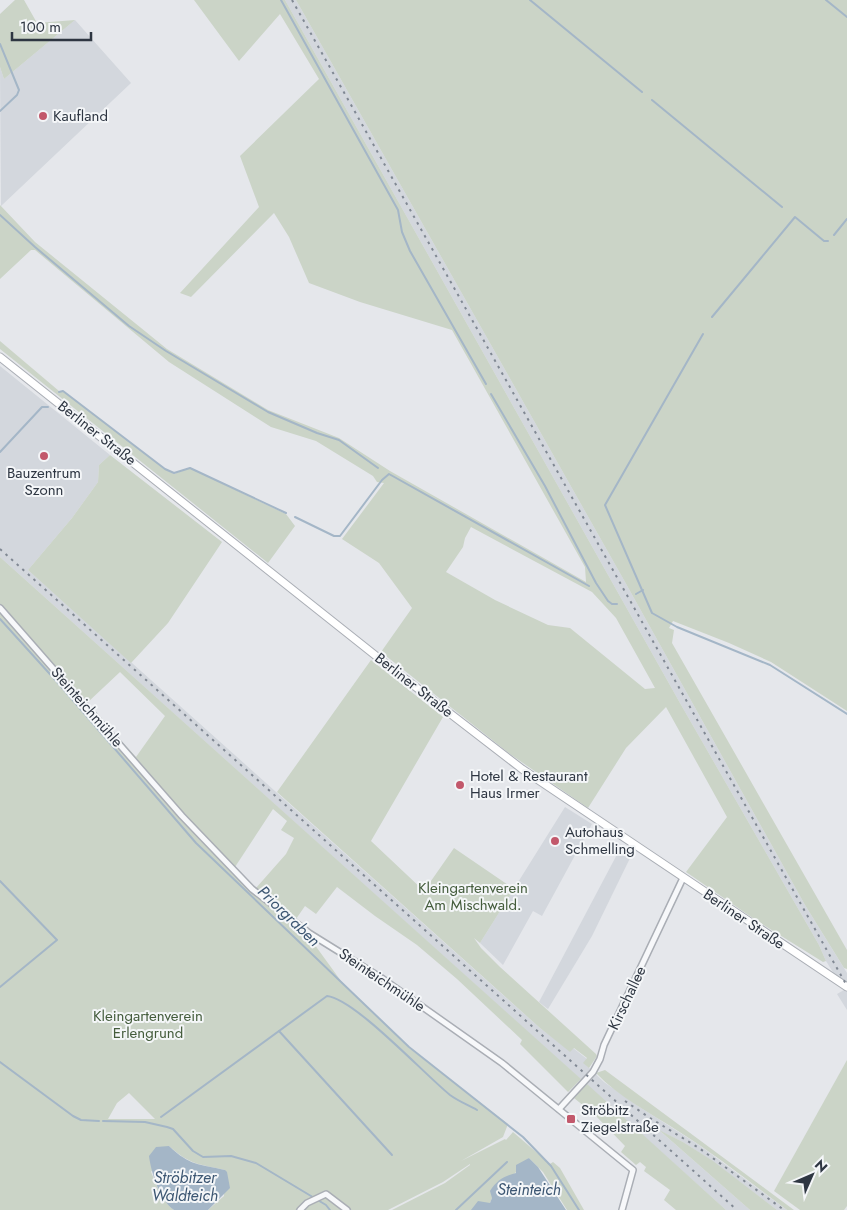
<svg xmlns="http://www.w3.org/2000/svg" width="847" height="1210" font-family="Jost,sans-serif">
  <rect width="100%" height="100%" fill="#e5e7eb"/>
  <g fill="#d3d7dd">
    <path d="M285,0H296L625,582L805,905L847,973V1010L837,994L844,990L826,961L819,945L680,703Z"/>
    <path d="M75,20L131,83L1,206L0,67L4,79Z"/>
    <path d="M0,366L110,455L99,465L98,482L72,518L28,570L540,1028L570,1051L573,1048L587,1059L584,1063L604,1082L638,1106L699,1145L787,1210H777L712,1161L683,1142L660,1131L750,1210H726L0,557Z"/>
    <path d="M565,807L592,824L542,916L533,911L503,965L480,943Z"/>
    <path d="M622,845L633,852L592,936L548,1009L539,1002Z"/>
  </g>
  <g fill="#cbd4c7" fill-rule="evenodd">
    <path d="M15,0H24L37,23L75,20L4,79L0,67V14Z"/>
    <path d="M194,0H285L680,703L819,945L826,961L823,962L757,921L686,872L727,817L666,707L626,748L588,808L510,754L381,652L412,608L379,563L342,539L384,483L377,482L373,476L316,441L271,427L169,362L35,250H31L0,279V205L35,242L167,349L268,410L339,438L390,471L586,582L585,567L452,330L360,302L309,283L289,237L274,213L191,297L180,293L259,207L240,156L319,79L280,14L239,61ZM471,527L592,592L616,618L655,688L645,689L570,628L548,625L495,600L446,572L463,547L465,538Z"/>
    <path d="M296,0H847V711L771,662L729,643L673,621L669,628L674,630L672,643L847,950V969L844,968L805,905L625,582Z"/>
    <path d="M0,341L59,391H63L165,469L174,474L190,468L286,514L295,526L268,563L0,349Z"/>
    <path d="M110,455L222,542L168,623L131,663L28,570L72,518L98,482L99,465Z"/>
    <path d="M0,557L581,1079L568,1092L520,1044L522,1040L457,979L417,945L375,916L337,887L316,914L305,906L296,919L341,981L409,1048L508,1124L503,1137L461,1161L505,1139L506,1140L513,1132L550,1164L553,1162L560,1168L584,1210H567L543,1172L529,1158L492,1198L490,1203L472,1210H392L445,1183L470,1165V1164L443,1182L388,1210H208L224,1196L225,1170C199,1164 190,1165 169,1146L151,1172C157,1185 162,1202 174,1210H0ZM120,672L165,716L136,757L87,703ZM273,809L287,821L281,830L294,838L286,854L256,888L235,867ZM129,1093L155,1119H108L117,1103Z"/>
    <path d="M371,660L443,717L371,841L424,891L454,848L514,889L480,943L474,938L481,948L500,967L596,1054L597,1056L589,1068L583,1063L587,1058L574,1048L570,1052L540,1028L277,792Z"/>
    <path d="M847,1060V1206L844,1210H800L774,1191Z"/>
    <path d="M605,1070L794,1210H787C751,1183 716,1155 678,1131C650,1113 619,1097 596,1073Z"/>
    <path d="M587,1084L726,1210H676L664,1200L670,1190L644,1171L646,1167L640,1162L636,1165L621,1152L625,1146L595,1115L574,1098Z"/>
    <path d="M659,1130L683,1142L713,1161L777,1210H750Z"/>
  </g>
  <g fill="#a4b6c7">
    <path d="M169,1146C190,1166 199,1164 225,1170L227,1172L230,1188L208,1210H174C160,1201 151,1172 149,1156L156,1147Z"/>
    <path d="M529,1158L538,1167L566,1210H471L478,1201L490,1203L492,1198L490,1191C497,1180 504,1176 516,1173V1165Z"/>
  </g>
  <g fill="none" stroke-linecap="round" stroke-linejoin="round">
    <g stroke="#a4b6c7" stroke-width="2">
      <path d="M281,0L398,210L402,232L410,251L486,384"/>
      <path d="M530,0L642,92"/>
      <path d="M826,0L847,17"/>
      <path d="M0,44L19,90L17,95L0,111"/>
      <path d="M652,100L782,207"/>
      <path d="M0,215L35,247L129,326L166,351L268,412L317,433L339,440L378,468"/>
      <path d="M834,235L847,219"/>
      <path d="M712,317L795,217L824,241H828"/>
      <path d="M703,334L605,505L652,613L677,627L770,665L847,714"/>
      <path d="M59,392L63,391L165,469L174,473L190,468L286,513"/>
      <path d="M491,394L545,486L596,583L608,601L612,604H617"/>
      <path d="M0,452L42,407H48"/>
      <path d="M295,517L334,536H340L382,480L389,474L589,586"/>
      <path d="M636,594L643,590"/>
      <path d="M0,619L58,683L196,843L409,1047L523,1137L551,1166L579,1210"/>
      <path d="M0,881L57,940L0,987"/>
      <path d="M279,1031L392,1155"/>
      <path d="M0,1062L73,1116L81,1120L99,1121"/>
      <path d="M161,1117L327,996C355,999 424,1074 450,1095C458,1101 468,1105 477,1110"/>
      <path d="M103,1121L145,1122L167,1127L173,1129L193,1151L203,1157L231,1156L256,1163L326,1205L330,1210"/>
      <path d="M456,1210L507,1162"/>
    </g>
    <g stroke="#aaaeb5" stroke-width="8">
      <g id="minor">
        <path d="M0,608L182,816L252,889L309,933L383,979L502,1063L633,1170L622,1210"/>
        <path d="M559,1109L593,1072L600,1059L604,1045L683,878"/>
        <path d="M300,1210L307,1203L326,1194L347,1210"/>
      </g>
    </g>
    <g stroke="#aaaeb5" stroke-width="9">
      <path id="secondary" d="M0,357L395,671L522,769L847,987"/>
    </g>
    <use href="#minor" stroke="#f7f8fa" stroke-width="5"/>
    <use href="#secondary" stroke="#fff" stroke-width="7"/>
    <g stroke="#808893" stroke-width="2" stroke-dasharray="2.5 5" stroke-linecap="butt">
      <path d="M292,0L847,986"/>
      <path d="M0,549L737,1210"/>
      <path d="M625,1101L650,1118L699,1148L784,1210"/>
    </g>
  </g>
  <g fill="#c2586b" stroke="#f4f6f8" stroke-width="2">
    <circle cx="43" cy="116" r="5"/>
    <circle cx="44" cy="456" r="5"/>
    <circle cx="460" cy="785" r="5"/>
    <circle cx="555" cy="841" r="5"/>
    <rect x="566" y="1114" width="10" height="10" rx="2.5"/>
  </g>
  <g text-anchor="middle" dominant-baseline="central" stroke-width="4" stroke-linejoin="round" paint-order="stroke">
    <g font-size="15" fill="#2e3642" stroke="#f4f6f8" text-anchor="start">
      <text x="53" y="116">Kaufland</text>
      <text x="44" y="473" text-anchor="middle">Bauzentrum<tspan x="44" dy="17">Szonn</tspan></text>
      <text x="470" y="776">Hotel &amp; Restaurant<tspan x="470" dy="17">Haus Irmer</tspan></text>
      <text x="565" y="832">Autohaus<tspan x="565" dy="17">Schmelling</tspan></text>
      <text x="581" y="1110">Ströbitz<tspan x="581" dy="17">Ziegelstraße</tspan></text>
    </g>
    <g font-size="15" fill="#2e3642" stroke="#f4f6f8">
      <text transform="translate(97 433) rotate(38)">Berliner Straße</text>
      <text transform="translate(414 685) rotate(38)">Berliner Straße</text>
      <text transform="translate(87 707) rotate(49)">Steinteichmühle</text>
      <text transform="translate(744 919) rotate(34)">Berliner Straße</text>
      <text transform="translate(382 980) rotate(34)">Steinteichmühle</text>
      <text transform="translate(627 998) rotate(-65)">Kirschallee</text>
    </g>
    <g font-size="15" fill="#445c3c" stroke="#f4f6f8">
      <text x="473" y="888">Kleingartenverein<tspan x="473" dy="17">Am Mischwald.</tspan></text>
      <text x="148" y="1016">Kleingartenverein<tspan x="148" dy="17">Erlengrund</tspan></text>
    </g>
    <g font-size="16" font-style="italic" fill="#3c5672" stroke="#f4f6f8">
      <text transform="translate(289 916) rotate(44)">Priorgraben</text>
      <text x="185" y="1177">Ströbitzer<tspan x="185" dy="18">Waldteich</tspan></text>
      <text x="529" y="1189">Steinteich</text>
    </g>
  </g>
  <g transform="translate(812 1175) rotate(45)" stroke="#f4f6f8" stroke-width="4" paint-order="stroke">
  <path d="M0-4L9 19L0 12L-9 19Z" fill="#2e3642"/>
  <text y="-8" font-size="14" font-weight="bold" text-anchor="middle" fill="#2e3642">N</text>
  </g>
  <path d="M12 32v8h79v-8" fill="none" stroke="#2e3642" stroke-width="2.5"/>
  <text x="20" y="32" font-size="15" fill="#2e3642" stroke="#f4f6f8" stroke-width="4" paint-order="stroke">100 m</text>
</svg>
